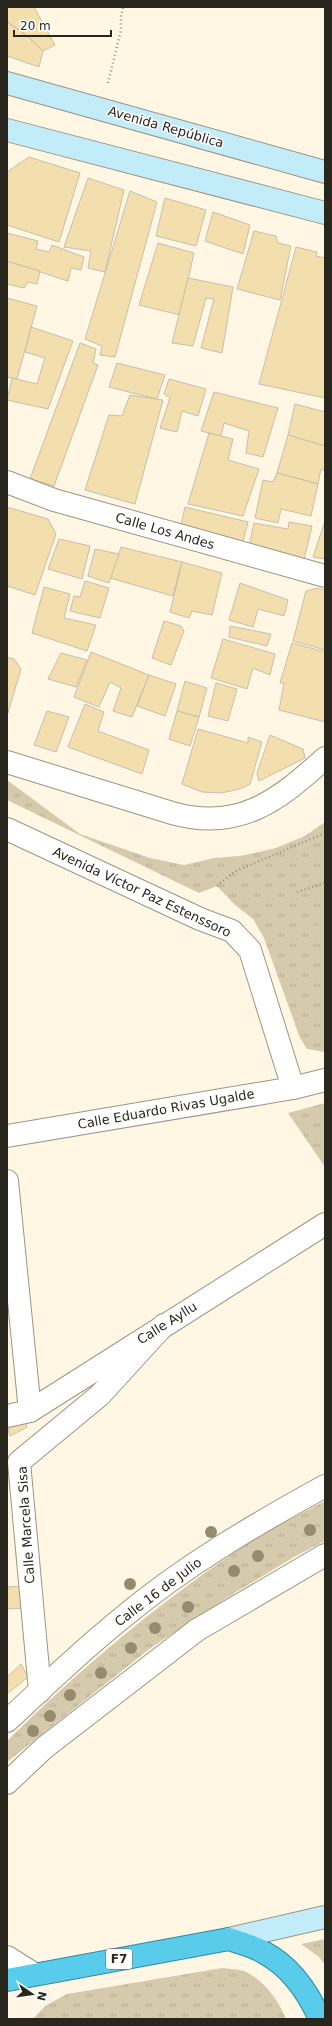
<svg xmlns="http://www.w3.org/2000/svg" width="332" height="2026" font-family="'DejaVu Sans',sans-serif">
  <defs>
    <pattern id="grass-tufts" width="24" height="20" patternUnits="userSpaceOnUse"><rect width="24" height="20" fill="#d6caac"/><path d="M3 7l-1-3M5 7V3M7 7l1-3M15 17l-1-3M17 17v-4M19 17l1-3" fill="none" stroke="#b8ad94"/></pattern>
  </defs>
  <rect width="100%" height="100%" fill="#fff7e3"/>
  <g fill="url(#grass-tufts)">
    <path d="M7,780L80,834L150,858L184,865L214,858L240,856L276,848L305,836L325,822V1052L307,1049L300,1038L264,938L253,919L235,905L217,886L199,893L7,800Z"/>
    <path d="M325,1103V1167L288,1113Z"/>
    <path d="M325,1501V1541L294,1557L236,1592L152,1647L7,1762V1741C82,1667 164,1598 253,1540C275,1525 301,1514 325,1501Z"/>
    <path d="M325,1939V1965L319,1957L301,1944Z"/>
    <path d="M222,1968C229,1969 237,1969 244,1971C264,1980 278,1999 286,2019H33L45,2006L67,1994Z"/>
  </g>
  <path fill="#d6caac" d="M325,923V961L314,926Z"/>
  <g fill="#f3dfae" stroke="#c7bfac">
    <path d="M7,7H34L55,45L43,51L26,35L7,22Z"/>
    <path d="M7,22L26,35L43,51L39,67L7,56Z"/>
    <path d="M29,157L80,173L59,242L7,225V172Z"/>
    <path d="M88,178L124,190L105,272L88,268L91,251L64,247Z"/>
    <path d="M130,191L157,202L115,357L100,355L102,346L85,339Z"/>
    <path d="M165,198L206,210L196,246L156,236Z"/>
    <path d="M213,212L250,225L243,254L205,241Z"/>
    <path d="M254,231L276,236L278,243L291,246L280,300L237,289Z"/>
    <path d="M7,233L38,241L36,249L49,252L52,245L84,257L81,270L71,268L68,281L7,261Z"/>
    <path d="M158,243L194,253L180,315L139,305Z"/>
    <path d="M296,247L317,252L316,256L325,258V398L259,384Z"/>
    <path d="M7,261L40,271L37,284L28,282L24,288L7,284Z"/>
    <path d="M188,278L233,287L222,353L201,348L214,299L206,298L193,346L172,343Z"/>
    <path d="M7,298L37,306L17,379L7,377Z"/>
    <path d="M31,327L73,341L48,409L7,400L12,378L37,384L45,358L25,352Z"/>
    <path d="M80,343L96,349L93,363L98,365L54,486L30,479Z"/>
    <path d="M117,363L165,375L157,399L109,387Z"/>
    <path d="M169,379L206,389L198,416L182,411L177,432L160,428L170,398L164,394Z"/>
    <path d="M214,392L278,408L263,457L246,453L249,431L224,423L221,436L201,431Z"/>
    <path d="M130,395L163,400L135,504L85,490L109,415L122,416Z"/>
    <path d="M295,404L325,412V446L288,435Z"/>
    <path d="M209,433L233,439L228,460L259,469L243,516L188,504Z"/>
    <path d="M288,435L325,446V471L321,469L318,484L277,473Z"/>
    <path d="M277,473L318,484L311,516L281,509L278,523L255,518L263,480L273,482Z"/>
    <path d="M7,507L48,519L56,534L35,595L7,586Z"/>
    <path d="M185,507L248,522L242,545L180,529Z"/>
    <path d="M325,521V559L313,557Z"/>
    <path d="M289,522L312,526L304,560L249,547L254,523L288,529Z"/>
    <path d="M59,539L90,546L82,579L48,569Z"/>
    <path d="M121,547L182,562L173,596L110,578Z"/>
    <path d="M95,549L119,554L109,583L88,576Z"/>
    <path d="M182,562L222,573L212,615L192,611L189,618L170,612Z"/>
    <path d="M85,581L109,588L100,618L70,611L74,596L80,597Z"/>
    <path d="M240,583L288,600L284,616L258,609L253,627L229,620Z"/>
    <path d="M44,587L70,594L64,618L96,625L87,651L32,633Z"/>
    <path d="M318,588L325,590V650L293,641L306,591Z"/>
    <path d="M164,621L181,626L184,631L171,665L152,658Z"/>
    <path d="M230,626L271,634L267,646L229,637Z"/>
    <path d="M223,639L275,654L270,675L253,668L247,689L211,678Z"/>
    <path d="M292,643L325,652V722L279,710L284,683H280Z"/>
    <path d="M91,652L149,675L132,717L113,711L121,688L110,682L99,707L74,697Z"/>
    <path d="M61,653L87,660L76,687L48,679Z"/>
    <path d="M7,657L14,659L21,669L7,716Z"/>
    <path d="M149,675L176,684L165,716L137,706Z"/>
    <path d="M185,681L207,688L199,717L177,711Z"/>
    <path d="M216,683L237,689L228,721L208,716Z"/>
    <path d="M85,704L104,712L98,731L149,750L142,774L68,747Z"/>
    <path d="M47,711L69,717L56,752L34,745Z"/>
    <path d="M177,711L199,717L190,746L169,739Z"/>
    <path d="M198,729L248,743V737L262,742L250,784L240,789L221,793L202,792L182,784Z"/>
    <path d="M270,735L303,749L305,758L259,781L257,773Z"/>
    <path d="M24,1418L27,1427L10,1436L7,1426Z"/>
    <path d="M22,1586L23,1608L7,1609V1587Z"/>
    <path d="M21,1664L28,1677L7,1694V1677Z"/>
  </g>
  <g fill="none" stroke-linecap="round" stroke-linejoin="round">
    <g stroke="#9c9583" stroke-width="24">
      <g id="minor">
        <path d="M7,482L54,500L325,576"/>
        <path d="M7,762L172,813C238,832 278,801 325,758"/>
        <path d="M7,829L200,919L232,931L250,950L293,1088"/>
        <path d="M7,1181L30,1411"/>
        <path d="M7,1416L30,1411L325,1224"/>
        <path d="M40,1691L19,1462L100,1395L164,1325"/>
        <path d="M7,1721C45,1686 82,1650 122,1618C184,1566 254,1525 325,1486"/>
        <path d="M7,1783L44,1748L197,1630L325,1555"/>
        <path d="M7,1957L34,1974"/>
      </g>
    </g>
    <g stroke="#9c9583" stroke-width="24">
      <path id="tertiary" d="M7,1136L293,1088L325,1080"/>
    </g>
    <g stroke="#9c9583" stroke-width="24">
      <g id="secondary">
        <path d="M7,83L325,172"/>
        <path d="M7,130L325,213"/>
        <path d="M229,1939L325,1917"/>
      </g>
    </g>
    <g stroke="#2e8aa0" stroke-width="24">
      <path id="trunk" d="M7,1980L229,1939C240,1943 253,1946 263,1952C290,1966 308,1992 320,2019"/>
    </g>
    <g stroke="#9a9486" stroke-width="2.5" stroke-dasharray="1 3" stroke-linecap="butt">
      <path d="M108,83L121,30V17L123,7"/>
      <path d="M217,886L234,872L325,833"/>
      <path d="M297,892L325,883"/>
    </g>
    <use href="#minor" stroke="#fff" stroke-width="22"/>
    <use href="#tertiary" stroke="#fff" stroke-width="22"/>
    <use href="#secondary" stroke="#c1ecf8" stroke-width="22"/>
    <use href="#trunk" stroke="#5acceb" stroke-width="22"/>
  </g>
  <g fill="#968b6d">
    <circle cx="310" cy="1530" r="6"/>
    <circle cx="211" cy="1532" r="6"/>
    <circle cx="258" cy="1556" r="6"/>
    <circle cx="234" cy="1571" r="6"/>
    <circle cx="130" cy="1584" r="6"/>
    <circle cx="188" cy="1607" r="6"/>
    <circle cx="155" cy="1628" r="6"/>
    <circle cx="131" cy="1648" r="6"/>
    <circle cx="101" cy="1673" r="6"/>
    <circle cx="70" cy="1695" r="6"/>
    <circle cx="50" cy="1716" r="6"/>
    <circle cx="33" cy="1731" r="6"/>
  </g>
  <g text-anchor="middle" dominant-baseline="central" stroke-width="3" stroke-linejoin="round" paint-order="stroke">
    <rect fill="#fff" stroke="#696762" stroke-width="1" x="106" y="1949" width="26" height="20" rx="3"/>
    <g font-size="12" font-weight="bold" fill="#29261e">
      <text x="119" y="1959">F7</text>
    </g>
    <g font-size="13" fill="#29261e" stroke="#fff">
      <text transform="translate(166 127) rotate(16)">Avenida República</text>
      <text transform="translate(165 531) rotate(16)">Calle Los Andes</text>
      <text transform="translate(142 892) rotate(25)">Avenida Víctor Paz Estenssoro</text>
      <text transform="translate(166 1109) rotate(-10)">Calle Eduardo Rivas Ugalde</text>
      <text transform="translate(167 1323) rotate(-32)">Calle Ayllu</text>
      <text transform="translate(26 1525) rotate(-94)">Calle Marcela Sisa</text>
      <text transform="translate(158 1592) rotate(-37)">Calle 16 de Julio</text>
    </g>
  </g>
  <rect width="332" height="2026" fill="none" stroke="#29261e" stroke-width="16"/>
  <g transform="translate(32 1994) rotate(103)" stroke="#ffffff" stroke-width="3" paint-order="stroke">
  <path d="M0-3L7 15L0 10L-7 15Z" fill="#29261e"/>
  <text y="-6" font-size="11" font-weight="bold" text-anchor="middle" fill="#29261e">N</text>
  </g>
  <path d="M14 30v6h97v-6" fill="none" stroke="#29261e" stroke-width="2"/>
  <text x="20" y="30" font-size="12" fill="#29261e" stroke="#ffffff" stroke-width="3" paint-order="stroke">20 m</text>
</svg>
